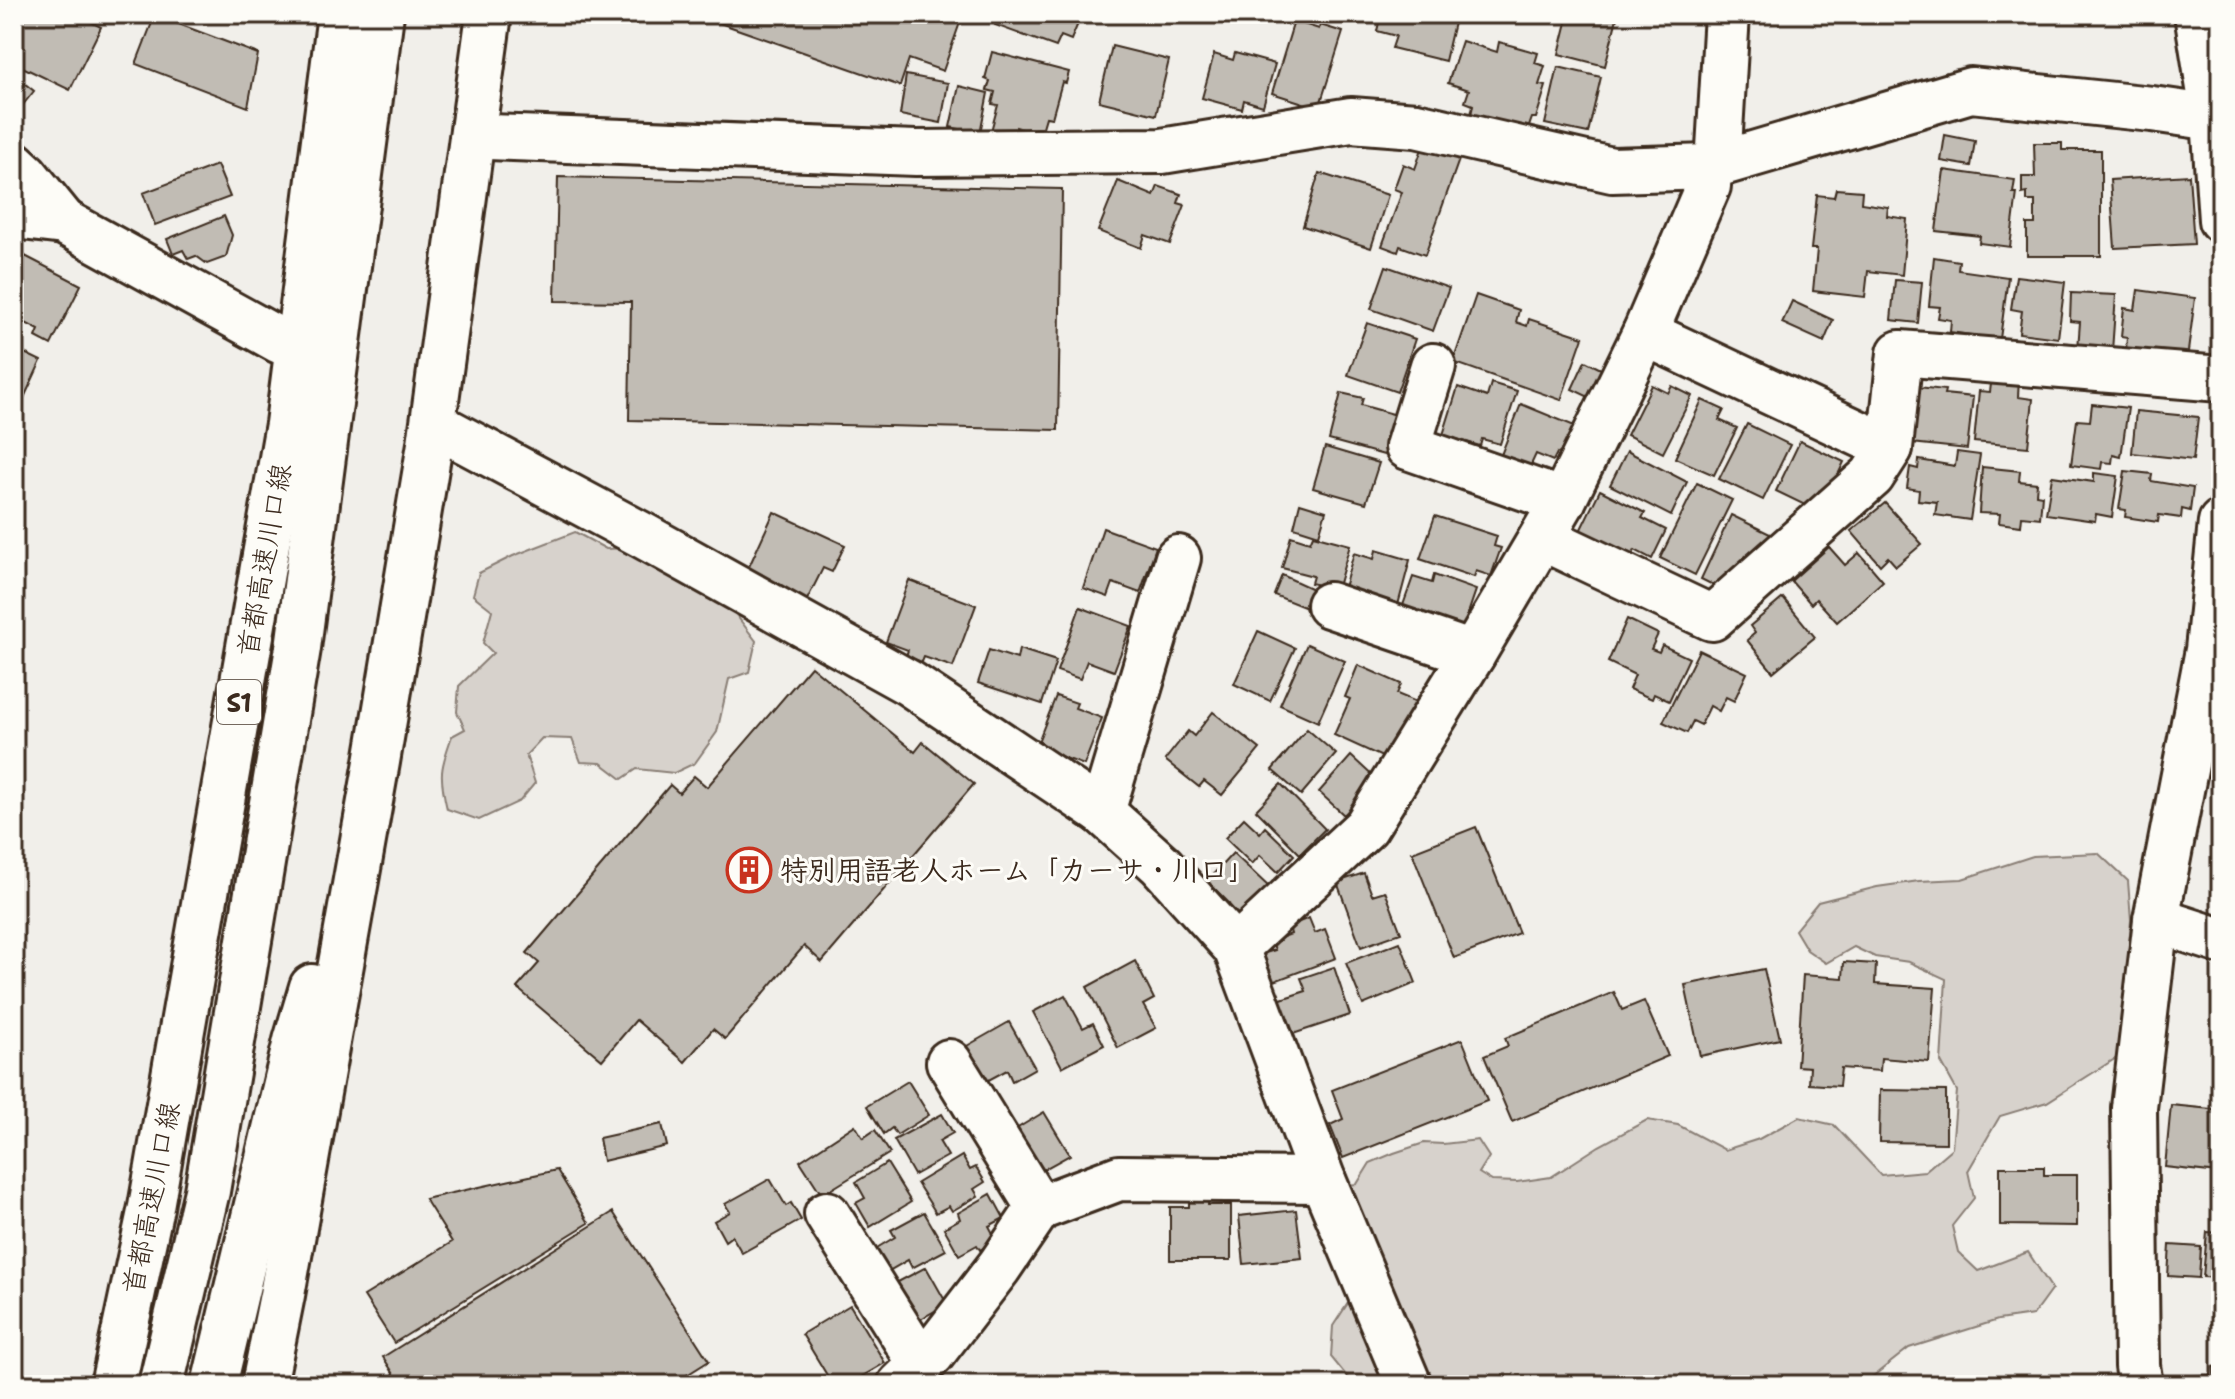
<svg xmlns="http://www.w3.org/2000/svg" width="2235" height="1399" font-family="'Shantell Sans','Klee One',sans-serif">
  <rect width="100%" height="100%" fill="#f1efea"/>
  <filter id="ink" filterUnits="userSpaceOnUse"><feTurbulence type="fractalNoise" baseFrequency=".0125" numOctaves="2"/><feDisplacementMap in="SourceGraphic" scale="16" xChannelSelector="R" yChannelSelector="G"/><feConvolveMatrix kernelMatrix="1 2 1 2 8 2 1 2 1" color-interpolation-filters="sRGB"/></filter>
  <g filter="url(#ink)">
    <g fill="#d7d2cc" stroke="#897e75" stroke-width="2">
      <path d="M575,532L606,549L629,548L714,586L756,641L749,672L729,679L717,732L695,763L674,773L637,769L622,779L601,763L581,762L572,739L542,738L526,755L535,783L520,801L479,820L447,809C439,775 440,769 452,736L465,729L457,712L459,686L493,653L483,643L492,610L473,595L479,573L513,556Z"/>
      <path d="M2098,853L2128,881L2131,920L2121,1055L2047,1102L2000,1116L1968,1171L1974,1198L1952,1226L1958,1252L1978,1271L2028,1252L2052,1289L2033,1315L1998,1320L1909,1348L1862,1385H1350L1349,1379L1331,1357L1333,1326L1348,1303L1337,1186L1357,1184L1370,1163L1394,1153L1424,1143L1443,1144L1478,1140L1489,1157L1479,1173L1492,1181L1517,1182L1551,1177L1599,1146L1647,1120L1678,1125L1725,1150L1759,1139L1799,1117L1834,1125L1881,1175L1925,1171L1952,1148L1957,1091L1941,1062L1946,979L1909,962L1875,957L1854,947L1826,963L1807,950L1795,930L1818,902L1877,887L1919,881L1962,879L2033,856Z"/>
    </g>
    <g fill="#c1bcb4" stroke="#3b2a1e" stroke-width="2">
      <path d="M16,14H75L101,27L70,90L14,63V18Z"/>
      <path d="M694,14H963L943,71L909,59L900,86Z"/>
      <path d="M999,14H1082L1071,40L1061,36L1056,47L995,25Z"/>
      <path d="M1381,14H1456L1445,61L1392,48L1396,36L1377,31Z"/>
      <path d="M1569,14H1613L1612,17L1617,18L1605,66L1559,54Z"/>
      <path d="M155,15L258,54L248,107L136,64Z"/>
      <path d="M1294,21L1319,29L1320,25L1343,32L1319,108L1272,93Z"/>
      <path d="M1462,41L1497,52L1499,42L1538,53L1535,63L1545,66L1539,85L1546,86L1536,118H1532L1527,132L1471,115L1473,105L1465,102L1469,90L1448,83Z"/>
      <path d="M1112,46L1169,60L1156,115L1099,101Z"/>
      <path d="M992,52L1069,72L1066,83L1062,82L1052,118L1046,117L1041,134L1016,127L1014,137L991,131L998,105L992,104L995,92L987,90L990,81L985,79Z"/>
      <path d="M1235,53L1275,64L1263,106L1244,100L1242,109L1202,98L1214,54L1233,60Z"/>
      <path d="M1558,67L1601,77L1588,133L1545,124Z"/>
      <path d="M14,75L34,91L14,116Z"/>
      <path d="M906,75L948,83L941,123L900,115Z"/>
      <path d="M959,86L988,93L980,133L950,127Z"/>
      <path d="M1945,135L1975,141L1971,166L1941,161Z"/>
      <path d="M1425,140L1461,154L1425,255L1400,246L1398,252L1382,246L1402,192L1394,189L1403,164L1415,169Z"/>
      <path d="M2034,143H2062V150H2101V256H2027V224H2035V201H2027V193L2022,194V177H2035Z"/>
      <path d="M217,165L230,197L155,225L143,193Z"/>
      <path d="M1944,170L2015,180L2013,193H2017L2010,247L1979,243L1980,236L1936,231Z"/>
      <path d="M1319,173L1388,195L1371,248L1303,226Z"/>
      <path d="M2189,175L2194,244L2115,248L2110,180Z"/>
      <path d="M558,177L1062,189L1058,430L629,420L631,302L555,301Z"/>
      <path d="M1118,181L1154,196L1158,186L1181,194L1178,203L1185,205L1170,244L1145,235L1141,248L1098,231Z"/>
      <path d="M1836,189L1862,191L1861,203L1888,207L1887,216L1907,219L1902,275L1868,271L1865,297L1813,291L1817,249H1811L1817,195L1834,197Z"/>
      <path d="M224,216L232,235L226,257L207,264L196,256L188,259L183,250L173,254L167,239Z"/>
      <path d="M25,256L81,285L51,345L36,337L39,330L14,317V278Z"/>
      <path d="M1934,257L1959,261L1958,270L2008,277L2000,339L1950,332L1951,320L1938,318L1940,307L1929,306Z"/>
      <path d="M1386,266L1449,288L1433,331L1371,309Z"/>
      <path d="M2016,276L2065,282L2058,338L2019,333L2022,311L2011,309Z"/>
      <path d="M1895,280L1922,282L1918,323L1891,320Z"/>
      <path d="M2138,290L2195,298L2187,359L2126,350L2127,337L2121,336L2124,308L2135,310Z"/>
      <path d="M2071,293L2116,295L2112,351L2078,349L2080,322L2070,321Z"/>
      <path d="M1476,295L1519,310L1516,322L1527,326L1529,319L1583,337L1561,400L1453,362Z"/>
      <path d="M1792,301L1833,320L1824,342L1782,323Z"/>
      <path d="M1367,323L1415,339L1397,392L1348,375Z"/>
      <path d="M14,348L41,361L23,400L14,395Z"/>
      <path d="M1585,361L1605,371L1593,399L1572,389Z"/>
      <path d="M1992,376L2019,378L2018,397L2033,399L2028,447L1974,442L1979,391L1990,392Z"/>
      <path d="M1491,383L1517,391L1500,444L1482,439L1480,446L1443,435L1458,387L1487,397Z"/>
      <path d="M1652,385L1668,393L1672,386L1692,396L1663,453L1627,435Z"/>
      <path d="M1918,387L1945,390L1944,394L1973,397L1967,449L1912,443Z"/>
      <path d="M1341,393L1363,398L1361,405L1400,416L1384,455L1329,440Z"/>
      <path d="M1702,400L1724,410L1719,420L1737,428L1714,475L1675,458Z"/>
      <path d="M1521,404L1577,427L1565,456L1557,453L1553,461L1536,454L1530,467L1501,455Z"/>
      <path d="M2092,404L2128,408L2121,457L2113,455L2112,463L2102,462L2101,469L2071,465L2077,420L2090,421Z"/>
      <path d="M2136,411L2198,417L2193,460L2132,453Z"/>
      <path d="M1747,424L1790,445L1763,500L1719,479Z"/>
      <path d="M1800,441L1844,462L1828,496L1819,491L1811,508L1776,491Z"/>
      <path d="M1325,447L1379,463L1366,503L1313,488Z"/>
      <path d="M1627,451L1687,482L1671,516L1610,485Z"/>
      <path d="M1957,452L1980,455L1970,520L1935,515L1937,502L1918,500L1919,490L1907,488L1910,467L1918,469L1919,460L1955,466Z"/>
      <path d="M1982,467L2020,471L2019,481L2037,483L2036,494L2042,495L2040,518L2022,516L2021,526L1999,523L2000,514L1979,513Z"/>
      <path d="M2125,471L2152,474L2151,481L2193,488L2190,511L2182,509L2181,518L2159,515L2158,522L2125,517L2126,510L2119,509Z"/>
      <path d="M2094,473L2118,476L2112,517L2096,514L2095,521L2046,514L2052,476L2094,482Z"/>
      <path d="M1697,483L1732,500L1695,575L1660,558Z"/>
      <path d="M1600,490L1645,513L1642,518L1666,530L1652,559L1635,550L1632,556L1580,531Z"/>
      <path d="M1300,503L1326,511L1319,535L1294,527Z"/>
      <path d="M1885,503L1922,544L1896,566L1888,557L1880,565L1851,531Z"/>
      <path d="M774,512L845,545L832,572L823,568L807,600L747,571Z"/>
      <path d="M1731,515L1772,535L1755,569L1721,589L1701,579Z"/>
      <path d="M1435,516L1497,536L1494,546L1501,548L1491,576L1476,571L1474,577L1420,559Z"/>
      <path d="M1103,528L1156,547L1140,593L1113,583L1108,597L1083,588Z"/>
      <path d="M1313,535L1350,545L1337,590L1311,583L1313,576L1282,568L1291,536L1310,542Z"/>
      <path d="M1829,547L1845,565L1859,553L1883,581L1837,622L1816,599L1811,604L1791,581Z"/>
      <path d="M1376,550L1410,560L1398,605L1343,591L1354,553L1374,559Z"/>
      <path d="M1282,575L1317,591L1309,609L1274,595Z"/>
      <path d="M1434,575L1476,590L1462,631L1401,611L1413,577L1432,583Z"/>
      <path d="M909,580L976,605L953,667L924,657L922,662L906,656L908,650L886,642Z"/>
      <path d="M1783,598L1815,637L1773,672L1747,640L1755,633L1750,626Z"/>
      <path d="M1080,607L1131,626L1114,671L1087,661L1080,679L1057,671Z"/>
      <path d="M1627,619L1658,634L1651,649L1659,652L1662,645L1689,658L1669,701L1654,694L1652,699L1629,689L1635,675L1608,662Z"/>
      <path d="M1258,631L1295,648L1270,701L1234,684Z"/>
      <path d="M1307,644L1345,661L1318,722L1280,705Z"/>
      <path d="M1019,649L1056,661L1042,704L978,683L989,650L1017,659Z"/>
      <path d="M1699,650L1747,673L1734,701L1726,697L1719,711L1710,706L1701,725L1693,721L1687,733L1663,722Z"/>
      <path d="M1358,665L1401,684L1397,694L1419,703L1393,762L1334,735L1350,699L1345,697Z"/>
      <path d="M811,666L915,752L923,742L974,784L822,962L804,946L725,1039L713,1029L685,1062L636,1020L602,1060L517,988L539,963L527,953L670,785L679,793L694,776L707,787Z"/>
      <path d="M1056,696L1077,703L1075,708L1102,718L1084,765L1036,747Z"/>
      <path d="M1213,712L1260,749L1222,795L1204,781L1199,787L1165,760L1188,731L1194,736Z"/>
      <path d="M1307,729L1336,754L1301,795L1272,770Z"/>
      <path d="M1351,756L1377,780L1344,815L1319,792Z"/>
      <path d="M1281,784L1325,829L1300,854L1256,810Z"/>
      <path d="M1244,818L1260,833L1265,827L1294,855L1278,872L1260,855L1252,864L1225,838Z"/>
      <path d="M1476,827L1519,933L1454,958L1412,852Z"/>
      <path d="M1233,853L1270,888L1240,920L1225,907L1229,903L1207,881Z"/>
      <path d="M1364,873L1372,895L1385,891L1401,933L1361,947L1337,882Z"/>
      <path d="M1309,918L1315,933L1325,929L1336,958L1272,982L1262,954L1275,950L1272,941L1291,934L1289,926Z"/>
      <path d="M1400,942L1416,983L1363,1005L1346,963Z"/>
      <path d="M1135,961L1154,999L1143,1005L1156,1028L1118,1048L1087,987Z"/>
      <path d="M1844,962L1876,964L1875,984L1935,988L1929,1062L1881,1058L1880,1071L1841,1068L1839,1086L1809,1084L1810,1067L1797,1066L1803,975L1843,978Z"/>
      <path d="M1334,967L1350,1015L1290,1035L1278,1000L1306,991L1301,978Z"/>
      <path d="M1764,969L1780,1039L1700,1056L1685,985Z"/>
      <path d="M1614,992L1622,1010L1644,1001L1668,1056L1512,1122L1484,1056L1508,1046L1505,1038Z"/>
      <path d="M1065,995L1083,1028L1093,1023L1104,1045L1062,1067L1033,1012Z"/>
      <path d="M1009,1022L1035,1068L1012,1081L1007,1070L985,1082L965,1047Z"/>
      <path d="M1462,1039L1487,1101L1343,1158L1330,1125L1343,1119L1332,1090Z"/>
      <path d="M908,1081L929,1115L897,1135L892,1128L884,1134L867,1106Z"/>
      <path d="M1880,1090L1946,1091V1143L1879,1142Z"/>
      <path d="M2171,1105L2221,1110V1184H2217L2218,1173L2165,1167Z"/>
      <path d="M1044,1112L1070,1155L1041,1171L1016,1129Z"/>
      <path d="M942,1114L953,1133L939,1141L948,1156L914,1175L894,1140Z"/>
      <path d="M662,1124L667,1146L603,1161L599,1138Z"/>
      <path d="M855,1125L863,1138L875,1130L890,1153L822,1195L800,1161Z"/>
      <path d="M962,1156L970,1170L976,1167L985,1182L974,1189L978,1196L952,1211L949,1206L936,1213L917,1183Z"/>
      <path d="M887,1163L911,1202L870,1227L856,1203L865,1198L856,1182Z"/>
      <path d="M2000,1167H2044V1175H2077V1226L2000,1225Z"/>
      <path d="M557,1170L589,1223L394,1343L364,1296L452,1242L425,1199Z"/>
      <path d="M770,1179L786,1206L791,1203L801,1220L742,1253L732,1236L725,1241L714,1221L730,1212L725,1204Z"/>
      <path d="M991,1194L1004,1218L989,1226L997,1241L980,1250L977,1245L959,1255L944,1228L960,1219L958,1213Z"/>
      <path d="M1208,1197V1205H1231V1260H1170V1207H1189V1198Z"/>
      <path d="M1296,1210L1302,1258L1244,1264L1239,1216Z"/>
      <path d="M613,1212L709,1361L671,1385H401L383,1357Z"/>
      <path d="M924,1212L946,1250L912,1268L908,1260L887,1272L875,1249L895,1237L891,1230Z"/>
      <path d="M2207,1232L2221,1233V1278L2203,1277Z"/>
      <path d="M2170,1245L2201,1247L2199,1278L2168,1276Z"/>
      <path d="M926,1267L947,1304L917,1321L896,1283Z"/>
      <path d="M850,1305L885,1363L847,1385H833L802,1334Z"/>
      <path d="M2221,1366V1385H2214L2213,1367Z"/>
      <path d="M2210,1375V1385H2195L2194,1376Z"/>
    </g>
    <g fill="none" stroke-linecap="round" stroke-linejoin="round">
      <g stroke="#3b2a1e" stroke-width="50">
        <g id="minor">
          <path d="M2197,14L2214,119L2221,220"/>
          <path d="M489,137L916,153L1162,151L1351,120L1416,125L1612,170L1709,167L1971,90L2152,109L2221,119"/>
          <path d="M14,164L26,175L64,222"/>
          <path d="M1718,165L1727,14"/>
          <path d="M14,216L64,222L280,341"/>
          <path d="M1645,333L1890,448"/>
          <path d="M1433,366L1408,447L1563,501"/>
          <path d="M449,432L642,535L909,683L1102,812L1161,865L1236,948L1323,1180L1409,1385"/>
          <path d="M1543,538L1712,618L1872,476L1890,448L1900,353L2221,379"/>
          <path d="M1329,605L1473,654"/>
          <path d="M1102,812L1178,558"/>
          <path d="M2156,920L2221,941"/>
          <path d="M1236,948L1366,827L1473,654L1563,501L1645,333L1708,186L1709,167"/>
          <path d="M949,1062L1039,1208"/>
          <path d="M827,1214L921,1364"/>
          <path d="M900,1385L932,1354L999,1267L1039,1208L1119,1178L1323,1180"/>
          <path d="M2140,1385L2137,1366L2134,1108L2156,920L2208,650L2221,522"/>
        </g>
      </g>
      <g stroke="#3b2a1e" stroke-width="50">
        <g id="highway">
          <path d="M113,1385L151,1207L288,424L340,14"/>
          <path d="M161,1385L207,1191L298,648L381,14"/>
          <path d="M214,1385L296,1041L312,987"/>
          <path d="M264,1385L282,1295L377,762L430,444L489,14"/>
        </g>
      </g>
      <use href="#minor" stroke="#fdfcf7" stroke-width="44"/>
      <use href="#highway" stroke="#fdfcf7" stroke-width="44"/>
    </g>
  </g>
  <defs>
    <g id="building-ring" transform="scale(2.3)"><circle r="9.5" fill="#fdfcf7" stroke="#c8321e" stroke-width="1.5"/><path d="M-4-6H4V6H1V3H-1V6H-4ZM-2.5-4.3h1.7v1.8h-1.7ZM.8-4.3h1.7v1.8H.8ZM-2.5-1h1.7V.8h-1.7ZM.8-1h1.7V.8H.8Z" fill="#c8321e"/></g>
  </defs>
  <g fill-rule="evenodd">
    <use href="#building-ring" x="749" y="870"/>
  </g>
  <g text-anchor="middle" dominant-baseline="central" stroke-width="6" stroke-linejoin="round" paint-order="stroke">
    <rect fill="#fdfcf7" stroke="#75695f" stroke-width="2" x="217" y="680" width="44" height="44" rx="6"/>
    <g font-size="26" font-weight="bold" fill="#3b2a1e">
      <text x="239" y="702">S1</text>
    </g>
    <g font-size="28" fill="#3b2a1e" stroke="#fdfcf7">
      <text transform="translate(264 560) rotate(-80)">首都高速川口線</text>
      <text transform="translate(151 1198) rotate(-79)">首都高速川口線</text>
    </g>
    <g font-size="28" font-weight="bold" fill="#3b2a1e" stroke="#fdfcf7" text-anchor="start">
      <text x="780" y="870">特別用語老人ホーム「カーサ・川口」</text>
    </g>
  </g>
  <rect width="2235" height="1399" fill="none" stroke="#fdfcf7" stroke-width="48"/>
  <rect x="24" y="24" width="2187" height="1351" fill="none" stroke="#3b2a1e" stroke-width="3" filter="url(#ink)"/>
</svg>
